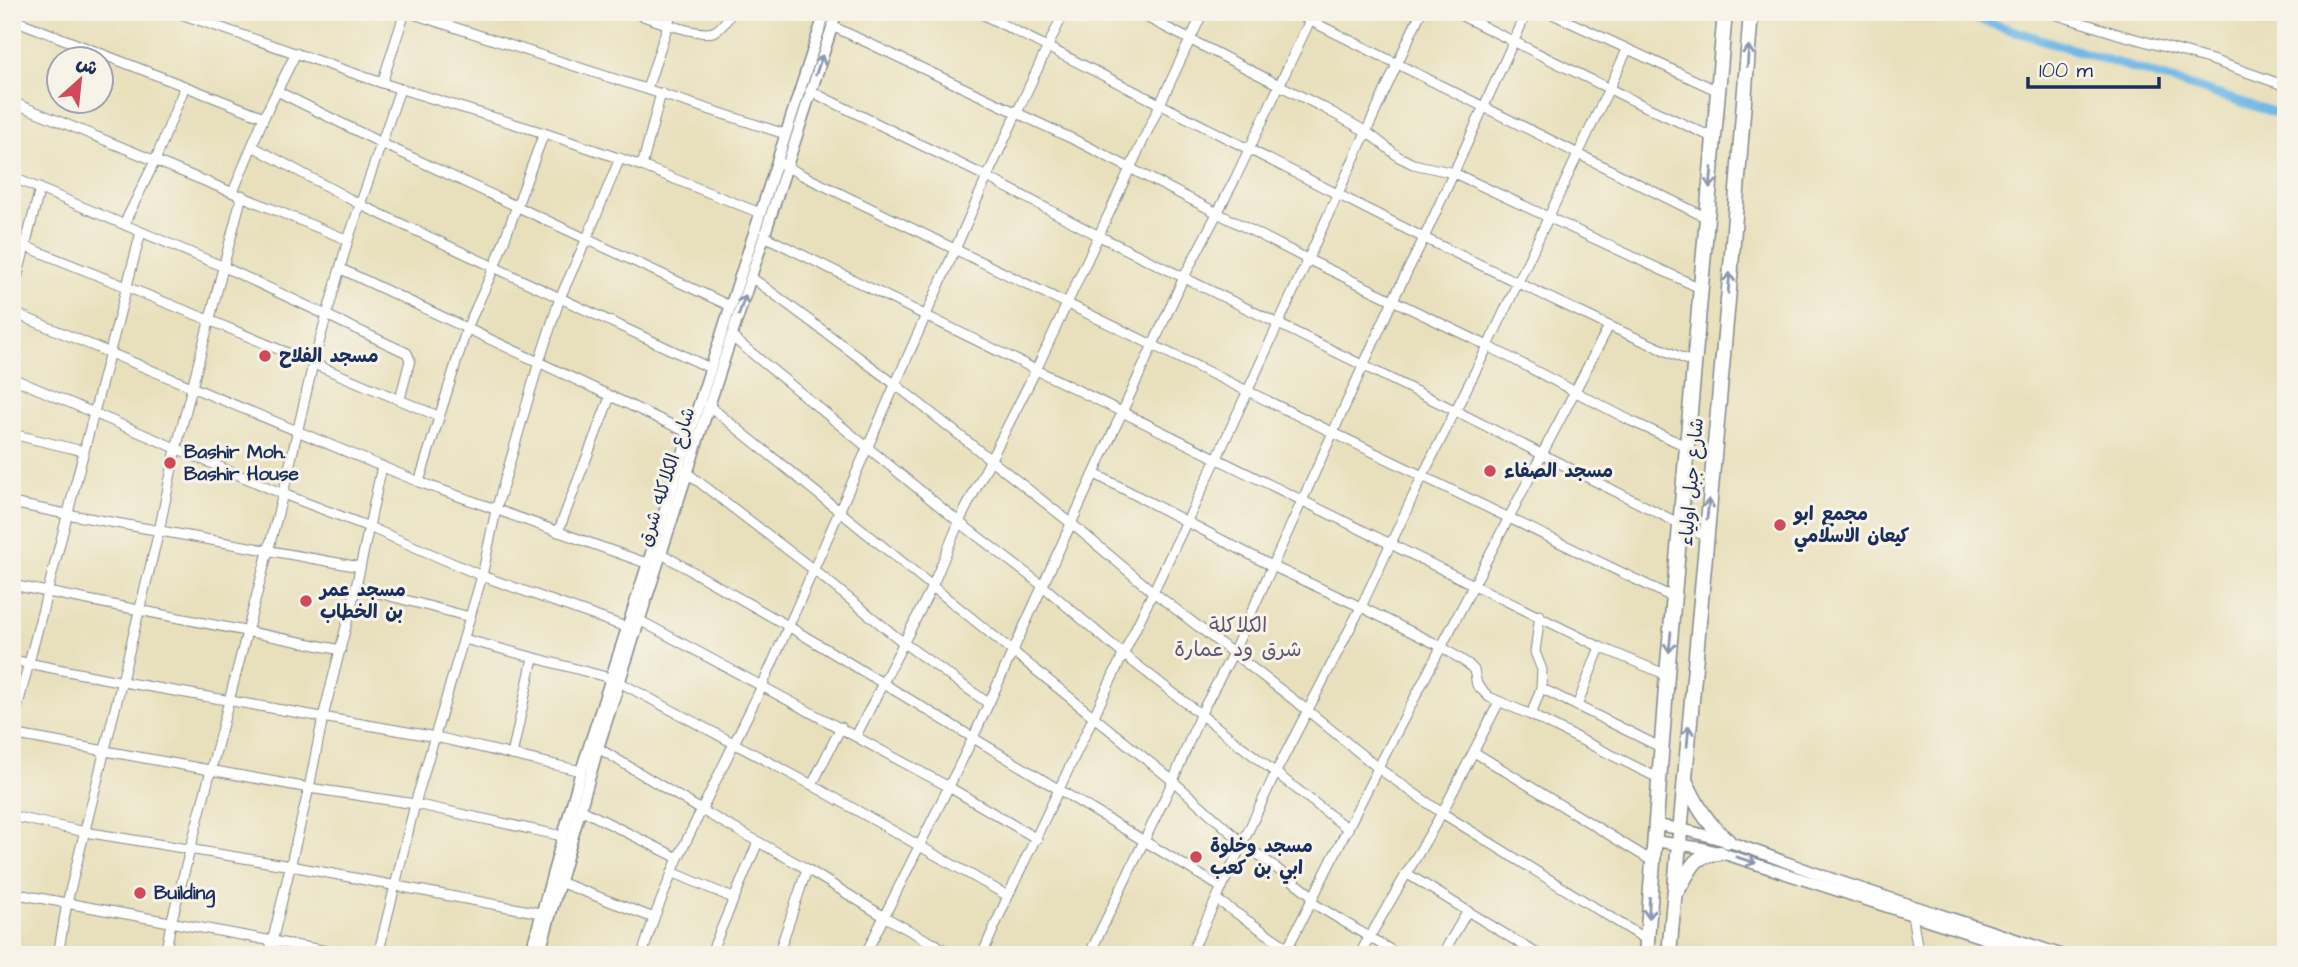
<svg xmlns="http://www.w3.org/2000/svg" width="2298" height="967" font-family="'Architects Daughter','Playpen Sans Arabic',sans-serif">
  <rect width="100%" height="100%" fill="#f7f3e8"/>
  <filter id="ink" filterUnits="userSpaceOnUse"><feTurbulence type="fractalNoise" baseFrequency=".0143" numOctaves="2"/><feDisplacementMap in="SourceGraphic" scale="14" xChannelSelector="R" yChannelSelector="G"/><feConvolveMatrix kernelMatrix="1 2 1 2 8 2 1 2 1" color-interpolation-filters="sRGB"/></filter>
  <filter id="wash" filterUnits="userSpaceOnUse"><feTurbulence type="fractalNoise" baseFrequency=".00686" numOctaves="4" result="noise"/><feDisplacementMap in="SourceGraphic" scale="28" xChannelSelector="R" yChannelSelector="G"/><feGaussianBlur stdDeviation="1.57" result="paint"/><feColorMatrix in="noise" values="0 0 0 0 0 0 0 0 0 0 0 0 0 0 0 0 0 1.4 0 .05"/><feComposite in="paint" operator="in"/></filter>
  <g filter="url(#wash)">
    <rect width="100%" height="100%" fill="#e8e0bc"/>
    <g fill="none" stroke-linecap="round" stroke-linejoin="round">
      <path stroke="#6fb8e7" stroke-width="9" d="M1954,12L2286,116"/>
    </g>
  </g>
  <g filter="url(#ink)">
    <g fill="none" stroke-linecap="round" stroke-linejoin="round">
      <g stroke="#82888d" stroke-width="11">
        <g id="minor">
          <path d="M175,12L382,83L544,133L642,166L760,213"/>
          <path d="M407,12L785,134"/>
          <path d="M632,12C648,18 698,37 713,32C722,29 727,19 732,12"/>
          <path d="M978,12L1424,238L1609,326L1696,364"/>
          <path d="M1136,12L1324,108L1367,132L1399,157L1413,164L1454,173L1702,289"/>
          <path d="M1293,12L1707,218"/>
          <path d="M1454,12L1640,104L1714,138"/>
          <path d="M1548,12L1718,91"/>
          <path d="M2048,12L2118,34L2212,60L2286,86"/>
          <path d="M12,19L264,117"/>
          <path d="M832,26L1079,142L1307,259L1488,346L1631,421L1688,447"/>
          <path d="M382,83L405,12"/>
          <path d="M647,89L672,12"/>
          <path d="M277,91L383,144L730,306"/>
          <path d="M810,91L987,177L1097,235L1456,411L1706,537"/>
          <path d="M12,102L348,240"/>
          <path d="M252,146L361,205L710,368"/>
          <path d="M782,164L802,175L1674,598"/>
          <path d="M642,166L661,93"/>
          <path d="M12,177L224,267L407,353L410,360L400,399"/>
          <path d="M233,192L264,117L296,53"/>
          <path d="M124,224L155,161L185,86"/>
          <path d="M764,236L1600,647L1667,675"/>
          <path d="M12,241L209,320L438,416"/>
          <path d="M341,269L689,433"/>
          <path d="M751,277L896,385L1072,524L1152,591L1307,710L1378,768L1442,813L1647,940"/>
          <path d="M12,298L40,188"/>
          <path d="M12,312L419,482L646,563"/>
          <path d="M732,337L959,522L1043,586L1123,654L1348,829"/>
          <path d="M12,378L283,494L369,527L482,576L626,627"/>
          <path d="M708,405L1173,781L1243,843L1314,897"/>
          <path d="M12,434L83,451"/>
          <path d="M686,472L814,570L905,644L988,703"/>
          <path d="M1095,474L1272,566L1361,607L1442,647L1468,664L1474,670L1477,685L1489,697L1531,715L1660,779"/>
          <path d="M419,482L467,328L494,268L544,133"/>
          <path d="M12,503L66,514L360,567"/>
          <path d="M558,532L610,397"/>
          <path d="M660,553L788,626L1222,888"/>
          <path d="M12,585L341,650"/>
          <path d="M356,587L470,617"/>
          <path d="M639,620L949,787L1037,839"/>
          <path d="M464,639L610,678"/>
          <path d="M12,660L123,682L436,737L581,771"/>
          <path d="M619,682L812,785L1008,896"/>
          <path d="M1541,688L1662,748"/>
          <path d="M1577,706L1600,647"/>
          <path d="M1531,715L1541,688L1542,670L1535,652L1540,615"/>
          <path d="M12,728L141,232"/>
          <path d="M12,734L309,788L415,804L562,836"/>
          <path d="M856,736L932,587L959,522L1036,370L1203,12"/>
          <path d="M598,748L703,811L807,869L883,916L954,955"/>
          <path d="M1474,752L1652,861"/>
          <path d="M512,755L533,658"/>
          <path d="M812,785L841,727"/>
          <path d="M580,809L678,858"/>
          <path d="M12,816L85,832L291,866L540,913"/>
          <path d="M672,872L733,898"/>
          <path d="M1406,873L1539,955"/>
          <path d="M559,882L654,918"/>
          <path d="M12,893L349,955"/>
          <path d="M1217,900L1288,948"/>
          <path d="M1311,902L1399,955"/>
          <path d="M1912,914L1917,946L1915,955"/>
          <path d="M58,955L67,903L159,531L176,449L242,195"/>
          <path d="M165,955L171,923L283,494L313,364L348,240L400,89"/>
          <path d="M269,955L309,788L323,717L356,587L382,466"/>
          <path d="M378,955L415,804L482,576L496,510L539,362L560,298L587,238L620,158"/>
          <path d="M642,955L654,918L678,858L763,684L987,177L1064,12"/>
          <path d="M710,955L758,842"/>
          <path d="M778,955L807,869"/>
          <path d="M865,955L973,738L1184,277L1235,179L1314,12"/>
          <path d="M932,955L936,944"/>
          <path d="M982,955L1008,896L1217,458L1421,12"/>
          <path d="M1089,955L1173,781L1200,715L1233,653L1393,300L1424,238L1527,12"/>
          <path d="M1190,955L1276,772L1361,607L1423,475L1488,346L1627,50"/>
          <path d="M1284,955L1378,768L1609,326"/>
          <path d="M1359,955L1442,813L1499,702"/>
          <path d="M1442,955L1467,912"/>
        </g>
      </g>
      <g stroke="#82888d" stroke-width="13">
        <g id="tertiary">
          <path d="M1656,825C1715,833 1768,856 1824,876C1903,903 1983,928 2063,955"/>
          <path d="M1654,841L1703,848L1731,856L2035,955"/>
          <path d="M530,955L581,771L825,12"/>
          <path d="M539,955L598,748L837,12"/>
        </g>
      </g>
      <g stroke="#82888d" stroke-width="17">
        <g id="trunk">
          <path d="M1685,780C1696,804 1707,824 1728,841"/>
          <path d="M1677,891C1691,870 1692,854 1720,853"/>
          <path d="M1646,955L1667,675L1725,12"/>
          <path d="M1669,955L1731,267L1751,12"/>
        </g>
      </g>
      <use href="#minor" stroke="#fff" stroke-width="9"/>
      <use href="#tertiary" stroke="#fff" stroke-width="10"/>
      <use href="#trunk" stroke="#fff" stroke-width="14"/>
    </g>
    <defs><path id="oneway-shaft" d="M-6 0H5M1.5-3L5.5 0L1.5 3" fill="none" stroke-width="1.6" stroke-linecap="round" stroke-linejoin="round" transform="scale(1.75)"/></defs>
    <g stroke="#8d97ae">
      <use href="#oneway-shaft" transform="translate(1748 56) rotate(-86)"/>
      <use href="#oneway-shaft" transform="translate(819 65) rotate(-71)"/>
      <use href="#oneway-shaft" transform="translate(1711 178) rotate(95)"/>
      <use href="#oneway-shaft" transform="translate(1729 283) rotate(-85)"/>
      <use href="#oneway-shaft" transform="translate(742 305) rotate(-72)"/>
      <use href="#oneway-shaft" transform="translate(1708 509) rotate(-84)"/>
      <use href="#oneway-shaft" transform="translate(1670 642) rotate(95)"/>
      <use href="#oneway-shaft" transform="translate(1688 736) rotate(-85)"/>
      <use href="#oneway-shaft" transform="translate(1746 860) rotate(17)"/>
      <use href="#oneway-shaft" transform="translate(1649 908) rotate(93)"/>
    </g>
  </g>
  <g fill="#d1495b" stroke="#f7f3e8" stroke-width="2.5">
    <circle cx="265" cy="356" r="7"/>
    <circle cx="170" cy="463" r="7"/>
    <circle cx="1490" cy="471" r="7"/>
    <circle cx="1780" cy="525" r="7"/>
    <circle cx="306" cy="601" r="7"/>
    <circle cx="1196" cy="857" r="7"/>
    <circle cx="140" cy="893" r="7"/>
  </g>
  <g text-anchor="middle" dominant-baseline="central" stroke-width="6" stroke-linejoin="round" paint-order="stroke">
    <g font-size="19" font-weight="bold" fill="#1b2f5e" stroke="#f7f3e8" text-anchor="start">
      <text x="279" y="356">مسجد الفلاح</text>
      <text x="184" y="452">Bashir Moh.<tspan x="184" dy="22">Bashir House</tspan></text>
      <text x="1504" y="471">مسجد الصفاء</text>
      <text x="1794" y="514">مجمع ابو<tspan x="1794" dy="22">كيعان الاسلامي</tspan></text>
      <text x="320" y="590">مسجد عمر<tspan x="320" dy="22">بن الخطاب</tspan></text>
      <text x="1210" y="846">مسجد وخلوة<tspan x="1210" dy="22">ابي بن كعب</tspan></text>
      <text x="154" y="893">Building</text>
    </g>
    <g font-size="19" fill="#1b2f5e" stroke="#f7f3e8">
      <text transform="translate(667 477) rotate(-72)">شارع الكلاكله شرق</text>
      <text transform="translate(1692 482) rotate(-85)">شارع جبل اولياء</text>
    </g>
    <g font-size="21" fill="#615671" stroke="#f7f3e8">
      <text x="1238" y="625">الكلاكلة<tspan x="1238" dy="24">شرق ود عمارة</tspan></text>
    </g>
  </g>
  <rect width="2298" height="967" fill="none" stroke="#f7f3e8" stroke-width="42"/>
  <g transform="translate(80 80) rotate(27)"><circle r="33" fill="#f7f3e8" stroke="#9fa5b1" stroke-width="2"/>
  <path d="M0-5L12 26L0 18L-12 26Z" fill="#d1495b"/>
  <text y="-10" font-size="19" font-weight="bold" text-anchor="middle" fill="#1b2f5e">ش</text>
  </g>
  <path d="M2028 77v10h131v-10" fill="none" stroke="#1b2f5e" stroke-width="3.5"/>
  <text x="2039" y="77" font-size="21" fill="#1b2f5e" stroke="#f7f3e8" stroke-width="5" paint-order="stroke">100 m</text>
</svg>
